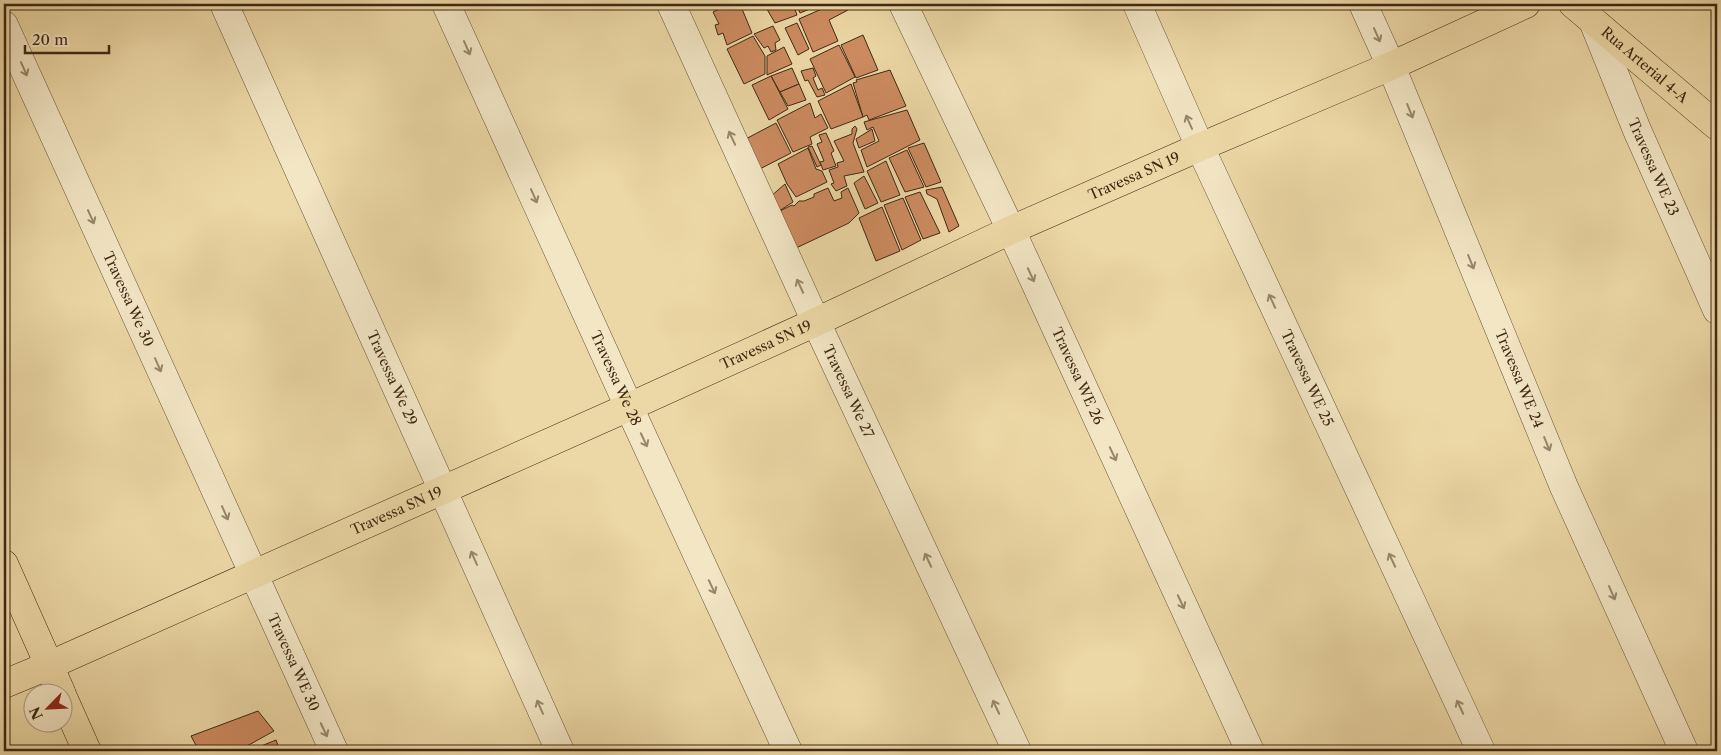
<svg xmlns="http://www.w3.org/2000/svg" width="1721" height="755" font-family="'Libre Caslon Text',serif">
  <rect width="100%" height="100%" fill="#ecd8a6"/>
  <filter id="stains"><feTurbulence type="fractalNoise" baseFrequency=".004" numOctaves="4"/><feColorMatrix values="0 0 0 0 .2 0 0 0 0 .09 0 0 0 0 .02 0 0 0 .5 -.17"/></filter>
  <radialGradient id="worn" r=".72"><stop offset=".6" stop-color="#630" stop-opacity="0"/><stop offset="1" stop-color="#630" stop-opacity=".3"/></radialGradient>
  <g fill="#cd8b60" stroke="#3e2813">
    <path d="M730,4H740L752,33L727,45L723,33L718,35L715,25L719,24L713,12Z"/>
    <path d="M764,4H793L797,15L775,23Z"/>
    <path d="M796,4H822L800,13Z"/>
    <path d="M833,4H840L842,6L845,4L848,10L829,20L838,41L813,52L799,19Z"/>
    <path d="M797,23L809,49L798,55L785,28Z"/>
    <path d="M773,26L780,40L775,43L776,50L771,52L768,46L764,48L754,34Z"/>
    <path d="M863,35L878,70L856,78L841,45Z"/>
    <path d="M753,36L765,56V74L744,84L727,49Z"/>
    <path d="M839,45L855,77L826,93L810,59Z"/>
    <path d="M784,47L792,64L767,75V56Z"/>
    <path d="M792,68L799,84L780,92L771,76Z"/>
    <path d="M813,68L816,76L813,78L818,90L822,88L825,95L817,97L808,80L805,81L801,71Z"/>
    <path d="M890,70L906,106L869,120L867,115L863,117L853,83L857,82L856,80Z"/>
    <path d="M771,76L788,109L769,120L752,85Z"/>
    <path d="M799,84L806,100L788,106L780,92Z"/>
    <path d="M851,84L863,117L831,129L818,101Z"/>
    <path d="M810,103L815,118L821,114L828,128L810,137L812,144L793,152L777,120Z"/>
    <path d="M907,110L920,140L867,167L861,150L879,141L873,127L867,130L864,122Z"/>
    <path d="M776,123L791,153L754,172L738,143Z"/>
    <path d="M855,126L857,129L853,143L864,172L844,176L847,186L836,191L831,184L834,183L829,170L838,167L837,163L844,161L834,141L852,134V129Z"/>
    <path d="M872,129L875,141L859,148L856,139Z"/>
    <path d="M826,133L834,151L831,153L836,166L823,170L820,162L824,161L817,144L822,142L819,135Z"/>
    <path d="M924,143L941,182L926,187L908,148Z"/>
    <path d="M812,146L821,165L817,167L808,147Z"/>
    <path d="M808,148L816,169L822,171L827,182L796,197L787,184L778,164Z"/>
    <path d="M907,150L924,187L905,192L889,158Z"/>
    <path d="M886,161L900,195L881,202L867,171Z"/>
    <path d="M864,176L878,203L865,209L854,183Z"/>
    <path d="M785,184L793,202L776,213L770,197Z"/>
    <path d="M942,187L959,226L949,232L937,199L927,194L926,190Z"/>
    <path d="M828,188L834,201L842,198L841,192L848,188L859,213L849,223L794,249L776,213L792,205L794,206L799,201H804L814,197V194Z"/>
    <path d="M920,192L940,233L923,239L905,197Z"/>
    <path d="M903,198L921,240L902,250L884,205Z"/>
    <path d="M882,207L900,251L876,261L859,218Z"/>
    <path d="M258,711L274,731L238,751H199L191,736Z"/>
    <path d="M276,740L280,751H249Z"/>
  </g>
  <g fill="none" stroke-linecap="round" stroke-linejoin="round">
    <g stroke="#6a5438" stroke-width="29">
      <g id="minor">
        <path id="s1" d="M224,4L560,751"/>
        <path id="s2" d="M446,4L629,407L788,751"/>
        <path id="s3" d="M671,4L816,322L1017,751"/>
        <path id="s4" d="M903,4L1011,230L1250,751"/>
        <path id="s5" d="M1137,4L1200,147L1481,751"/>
        <path id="s6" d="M1363,4L1391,66L1564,487L1684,751"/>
        <path id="s7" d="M1593,21L1637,130L1717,310"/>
        <path id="s8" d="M4,25L334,751"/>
      </g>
    </g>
    <g stroke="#3e2813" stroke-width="29">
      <g id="major">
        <path id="s9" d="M1573,4L1717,126"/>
        <path d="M4,564L61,692"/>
        <path id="s10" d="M4,684L50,665L629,407L816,322L1011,230L1200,147L1391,66L1526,4"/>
        <path d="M62,695L87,751"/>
      </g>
    </g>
    <use href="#minor" stroke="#f3e6c5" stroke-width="28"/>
    <use href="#major" stroke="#ecd8a6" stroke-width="28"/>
  </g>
  <defs><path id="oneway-shaft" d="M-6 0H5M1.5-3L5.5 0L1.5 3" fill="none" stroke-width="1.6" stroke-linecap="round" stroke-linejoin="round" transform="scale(1.25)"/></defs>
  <g stroke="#98876c">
    <use href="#oneway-shaft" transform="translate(1377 35) rotate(66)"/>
    <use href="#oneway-shaft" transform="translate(467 48) rotate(66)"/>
    <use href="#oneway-shaft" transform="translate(24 69) rotate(66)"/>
    <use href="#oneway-shaft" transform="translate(1410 111) rotate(68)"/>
    <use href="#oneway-shaft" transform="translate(1189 122) rotate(-114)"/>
    <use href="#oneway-shaft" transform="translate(732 138) rotate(-115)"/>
    <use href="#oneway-shaft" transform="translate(534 196) rotate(66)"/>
    <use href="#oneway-shaft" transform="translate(91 217) rotate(66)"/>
    <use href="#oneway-shaft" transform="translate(1471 262) rotate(68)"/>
    <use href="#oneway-shaft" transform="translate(1031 275) rotate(65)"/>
    <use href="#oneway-shaft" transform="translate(800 286) rotate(-115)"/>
    <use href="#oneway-shaft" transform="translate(1272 301) rotate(-115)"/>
    <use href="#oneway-shaft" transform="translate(158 365) rotate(66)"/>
    <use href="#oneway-shaft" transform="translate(644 440) rotate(65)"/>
    <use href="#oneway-shaft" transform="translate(1547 444) rotate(68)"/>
    <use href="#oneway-shaft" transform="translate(1113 454) rotate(65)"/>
    <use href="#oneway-shaft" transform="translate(225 513) rotate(66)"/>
    <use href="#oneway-shaft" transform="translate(474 558) rotate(-114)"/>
    <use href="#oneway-shaft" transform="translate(928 560) rotate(-115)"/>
    <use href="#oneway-shaft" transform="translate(1392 560) rotate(-115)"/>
    <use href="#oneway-shaft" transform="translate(712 587) rotate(65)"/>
    <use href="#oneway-shaft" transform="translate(1612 593) rotate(66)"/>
    <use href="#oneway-shaft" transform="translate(1181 602) rotate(65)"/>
    <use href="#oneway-shaft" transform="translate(540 707) rotate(-114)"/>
    <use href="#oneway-shaft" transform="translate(996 707) rotate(-115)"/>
    <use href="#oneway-shaft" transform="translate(1460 707) rotate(-115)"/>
    <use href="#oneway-shaft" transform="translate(324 730) rotate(65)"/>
  </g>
  <g text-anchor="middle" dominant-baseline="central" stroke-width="4" stroke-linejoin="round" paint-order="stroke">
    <g font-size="14" fill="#3e2813" stroke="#f3e6c5">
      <text stroke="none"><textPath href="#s9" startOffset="94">Rua Arterial 4-A</textPath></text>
      <text stroke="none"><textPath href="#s7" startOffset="158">Travessa WE 23</textPath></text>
      <text stroke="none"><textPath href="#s10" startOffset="1239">Travessa SN 19</textPath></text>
      <text stroke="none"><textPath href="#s8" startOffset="301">Travessa We 30</textPath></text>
      <text stroke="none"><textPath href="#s10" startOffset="834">Travessa SN 19</textPath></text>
      <text stroke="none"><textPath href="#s1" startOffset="410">Travessa We 29</textPath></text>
      <text stroke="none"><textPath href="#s4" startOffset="411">Travessa WE 26</textPath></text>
      <text stroke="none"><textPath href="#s2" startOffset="411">Travessa We 28</textPath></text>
      <text stroke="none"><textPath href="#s5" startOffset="411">Travessa WE 25</textPath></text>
      <text stroke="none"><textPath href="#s6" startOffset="406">Travessa WE 24</textPath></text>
      <text stroke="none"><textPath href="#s3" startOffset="426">Travessa We 27</textPath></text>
      <text stroke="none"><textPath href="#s10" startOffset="429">Travessa SN 19</textPath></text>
      <text stroke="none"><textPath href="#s8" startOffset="700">Travessa WE 30</textPath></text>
    </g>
  </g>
  <rect width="1721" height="755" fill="none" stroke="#ecd8a6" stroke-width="20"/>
  <rect x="5" y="5" width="1711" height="745" fill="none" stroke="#3e2813" stroke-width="2.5"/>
  <rect x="10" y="10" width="1701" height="735" fill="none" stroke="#3e2813"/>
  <g transform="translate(48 708) rotate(246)"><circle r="24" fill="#f3e6c5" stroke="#ab9a7e"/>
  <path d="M0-4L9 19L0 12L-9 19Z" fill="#8f2418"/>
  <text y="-8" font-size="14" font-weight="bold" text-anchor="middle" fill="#3e2813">N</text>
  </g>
  <path d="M25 45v8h84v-8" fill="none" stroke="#3e2813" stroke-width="2.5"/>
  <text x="32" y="45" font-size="15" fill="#3e2813" stroke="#f3e6c5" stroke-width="4" paint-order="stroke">20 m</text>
  <rect width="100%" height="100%" filter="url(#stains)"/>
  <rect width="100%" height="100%" fill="url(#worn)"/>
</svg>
